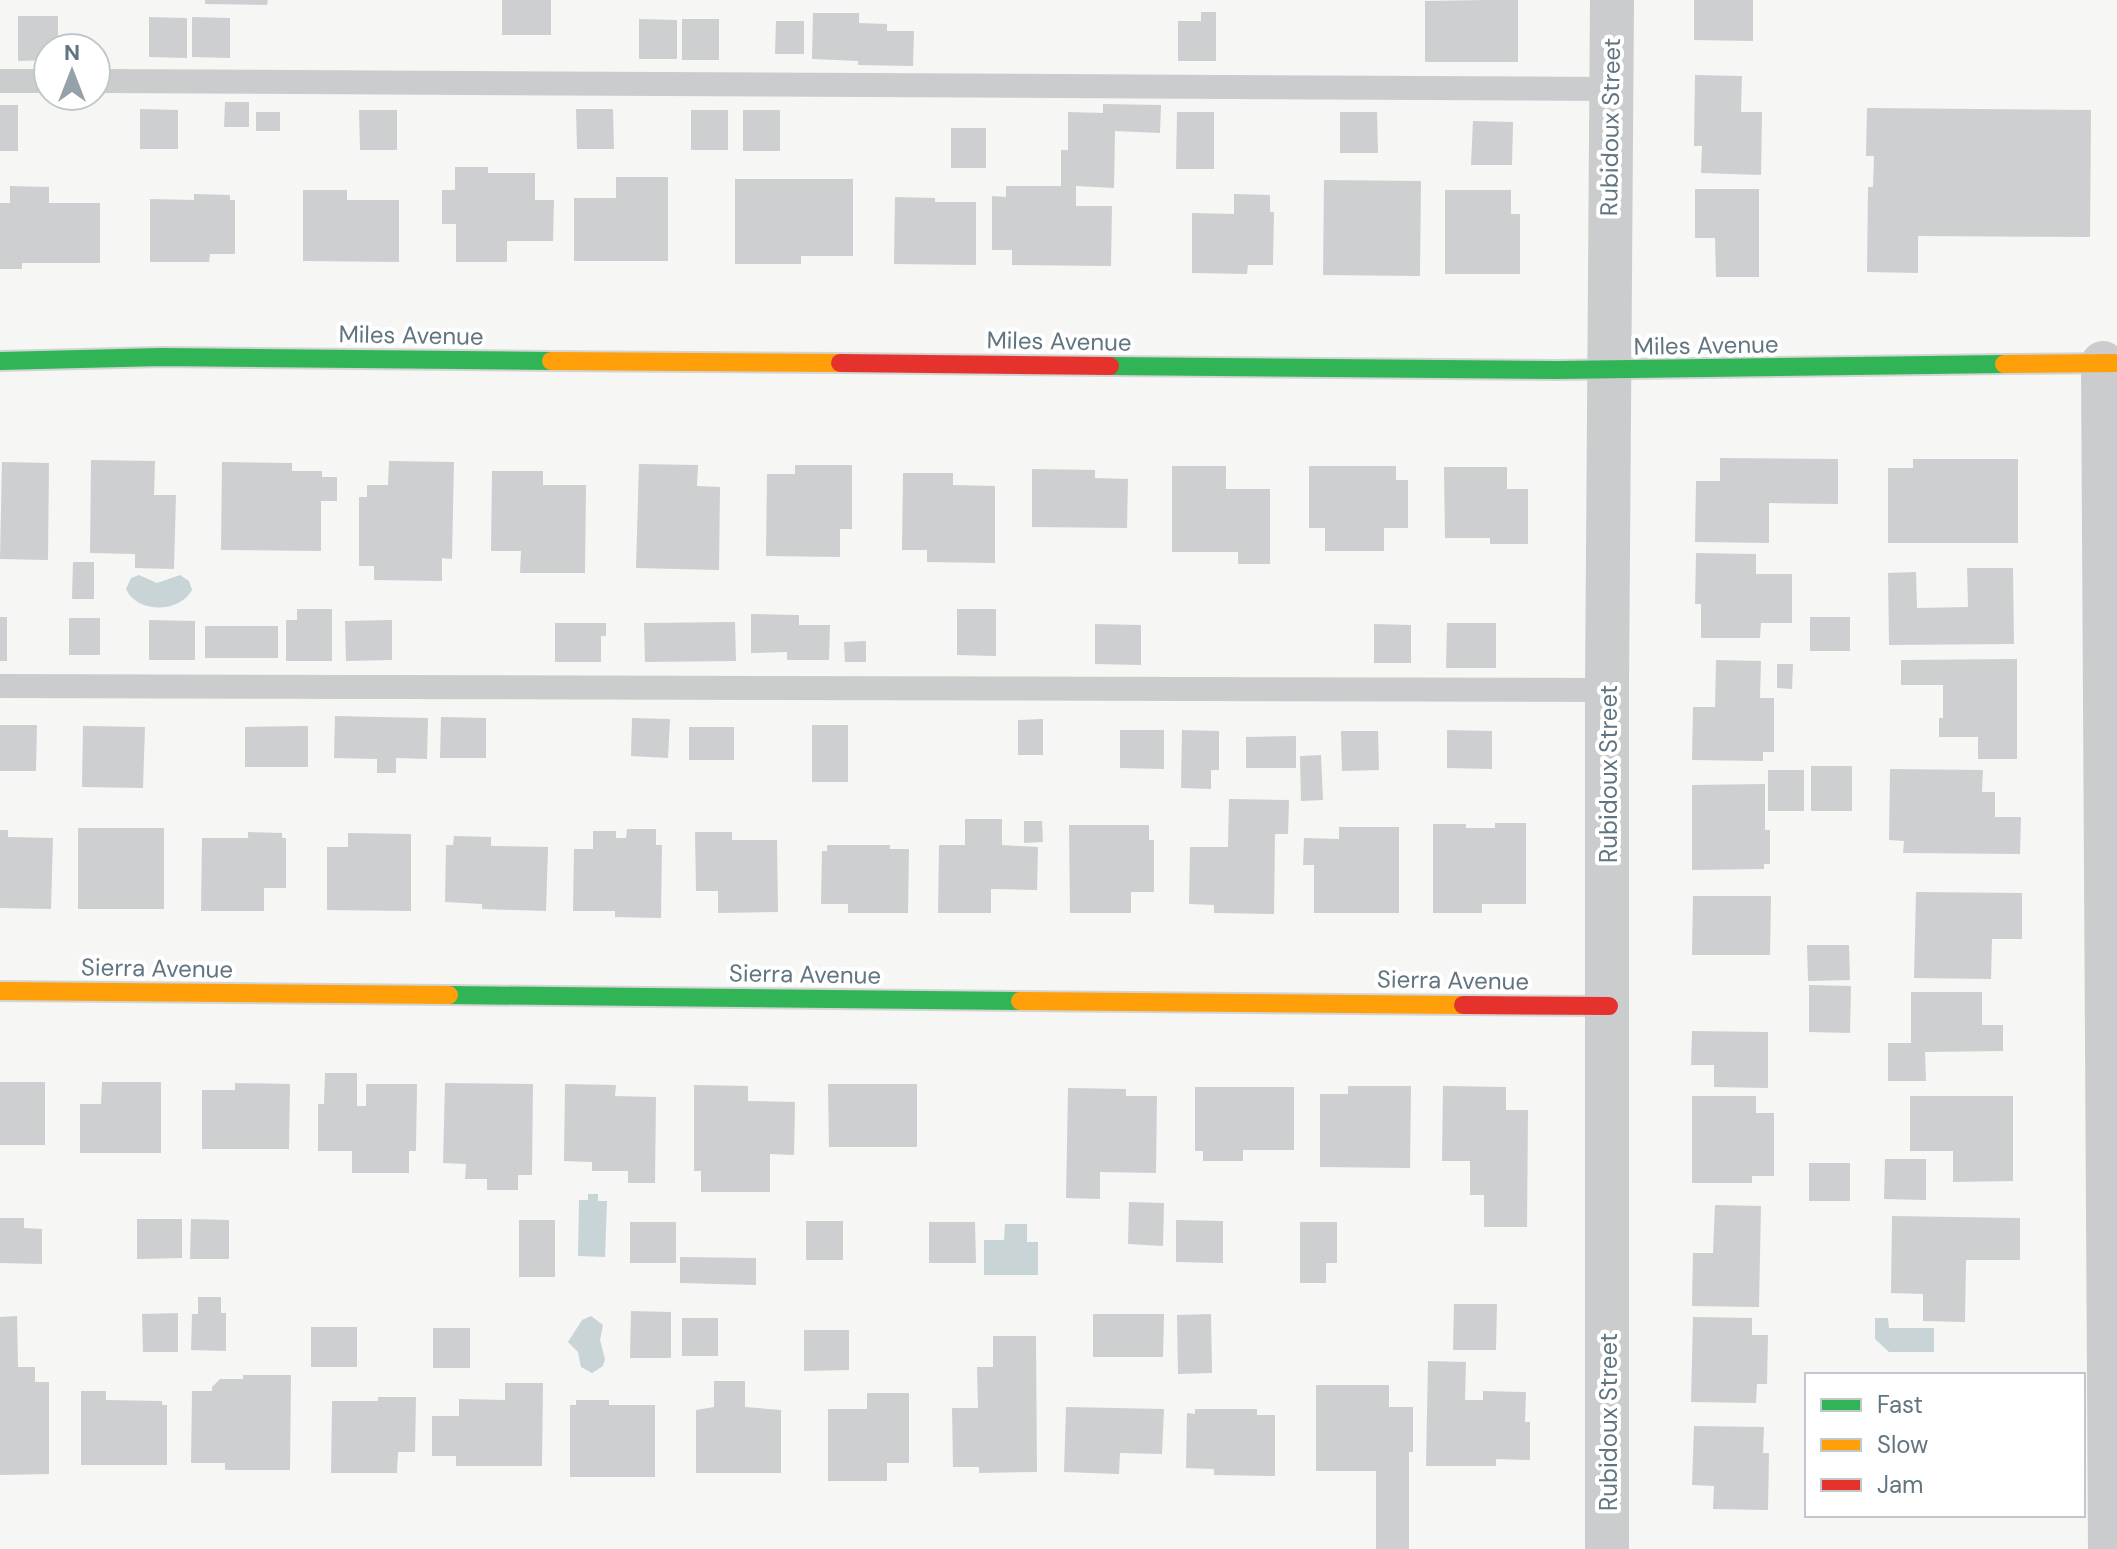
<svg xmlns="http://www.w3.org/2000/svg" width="2117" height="1549" font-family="'DM Sans',sans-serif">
  <rect width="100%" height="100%" fill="#f6f6f5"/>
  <g fill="#c8d4d5">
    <path d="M139,575L157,583L180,575L189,581L192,590C180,613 137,614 126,589L131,578Z"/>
    <path d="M588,1194H598V1201H607L605,1257L578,1256L579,1200H588Z"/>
    <path d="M1005,1224H1027V1242H1038V1275H984V1240H1004Z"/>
    <path d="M591,1316L603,1325L600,1340L605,1359L603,1366L592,1373L581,1367L578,1352L568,1342L582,1320Z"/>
    <path d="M1875,1318H1888L1889,1328H1934V1352H1889L1875,1339Z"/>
  </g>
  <g fill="#cdcfd0">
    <path d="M205,0H268L267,5L205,4Z"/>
    <rect x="502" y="0" width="49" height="35"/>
    <path d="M1488,0H1518V62H1425V1Z"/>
    <path d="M1694,0H1753V41L1694,40Z"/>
    <path d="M1201,12H1216V61H1178V21H1201Z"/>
    <path d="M813,13H859V23L887,24V31H914L913,66L858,65V61L812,59Z"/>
    <path d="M18,16H58V48H48V60L18,61Z"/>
    <path d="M149,17L187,18V58L149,57Z"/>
    <path d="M192,17L230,18V58L192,57Z"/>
    <path d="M639,19L677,20V59H639Z"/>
    <rect x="682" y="19" width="37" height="41"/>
    <path d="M776,21H804V54H775Z"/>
    <path d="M1695,75L1742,76L1741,112H1762L1761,175L1701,173L1702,146H1694Z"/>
    <path d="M225,102H249V127H224Z"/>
    <path d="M1103,104L1161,105L1160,133L1115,131L1114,188L1076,186V206H1112L1111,266L1012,265V250H992V196L1006,197V186H1061V150H1068V112L1103,113Z"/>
    <rect x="0" y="105" width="18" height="46"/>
    <path d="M1867,108L2091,110L2090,237L1918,236V273L1867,272L1868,187H1873L1874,156H1866Z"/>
    <path d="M140,109L178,110V149H140Z"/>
    <path d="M576,109H613L614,149H577Z"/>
    <path d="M359,110H397V150H360Z"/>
    <rect x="691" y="110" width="37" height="40"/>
    <rect x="743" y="110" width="37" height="41"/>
    <rect x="256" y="112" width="24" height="19"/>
    <path d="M1177,112H1214V169H1176Z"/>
    <path d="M1340,112H1377L1378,153H1340Z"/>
    <path d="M1473,121L1513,122L1512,165H1471Z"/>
    <rect x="951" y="128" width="35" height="40"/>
    <path d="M455,167H488V173H535V200H554L553,241H507V262H456V224H442V190H455Z"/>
    <path d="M616,177H668V261H574V198H616Z"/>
    <path d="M735,179H853V256H801V264H735Z"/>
    <path d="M1324,180L1421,181L1420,276L1323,275Z"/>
    <path d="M10,186L49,187V203H100V263H22V269H0V203H10Z"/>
    <path d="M1695,189H1759V277H1716L1715,238H1695Z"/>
    <path d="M303,190H347V200H399V262L303,261Z"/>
    <path d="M1445,190H1511V214H1520V274H1445Z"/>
    <path d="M194,194L230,195V200H235V254H210L209,262H150V199L194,200Z"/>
    <path d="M1234,194L1270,195V212H1274L1273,265H1248L1247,274L1192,273V213L1234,214Z"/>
    <path d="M895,197L935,198V202H976V265L894,264Z"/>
    <path d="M1720,458L1838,459V504L1769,503V543L1695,542L1696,481H1720Z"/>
    <path d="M1913,459H2018V543H1888V468H1913Z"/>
    <path d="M91,460L155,461L154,495H176L174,569L135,568V554L90,553Z"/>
    <path d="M389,461L454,462L452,559L442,558V581L374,580V566H359V497H367V485H388Z"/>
    <path d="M2,462L49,463L48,560L0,559Z"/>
    <path d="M222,462L292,463V471H322V477H337V501H321V551L221,550Z"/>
    <path d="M639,464L698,465L697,486L720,487L719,570L636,568Z"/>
    <path d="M795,465H852V529H840V557L766,556L767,474H795Z"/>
    <path d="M1172,466H1226V489H1270V564H1238V552H1172Z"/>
    <path d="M1309,466H1396V480H1408V528H1384V551H1325V528H1309Z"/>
    <path d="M1444,467H1507V489H1528V544H1490V538H1445Z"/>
    <path d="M1032,469L1095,470V478L1128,479L1127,528L1032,527Z"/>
    <path d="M492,471H543V485H586L585,573H520L521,551H491Z"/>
    <path d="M903,473H953V485L995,486V563L927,562V550H902Z"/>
    <path d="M1696,553L1756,554V574H1792V623H1761L1760,638H1701V604H1695Z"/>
    <path d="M73,562H94V599H72Z"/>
    <path d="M1967,568H2013L2014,644L1889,645L1888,573L1916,572L1917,608L1968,607Z"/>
    <path d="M297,609H332V661H286V620H297Z"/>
    <path d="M957,609H996V656L957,655Z"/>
    <path d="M751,614L799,615V625H830L829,660H787V652L751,653Z"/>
    <rect x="0" y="617" width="7" height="44"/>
    <rect x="1810" y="617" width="40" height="34"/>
    <rect x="69" y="618" width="31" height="37"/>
    <path d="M149,620L195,621V660H149Z"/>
    <path d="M392,620V660L346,661L345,621Z"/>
    <path d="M735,622L736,661L645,662L644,623Z"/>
    <path d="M555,623H606V636H601V662H555Z"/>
    <path d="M1447,623H1496V668H1446Z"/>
    <path d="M1095,624L1141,625V665L1095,664Z"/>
    <path d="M1374,624L1411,625V663H1374Z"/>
    <rect x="205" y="626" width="73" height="32"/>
    <path d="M866,641V662H845L844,642Z"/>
    <path d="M2017,659V759H1978V737H1939V718H1943V685H1901V660Z"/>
    <path d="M1716,660L1761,661L1760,698H1774V752H1763V761L1692,760L1693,707H1715Z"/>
    <path d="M1777,664H1793L1792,689L1777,688Z"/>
    <path d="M335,716L428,718L427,759L396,758V773H377V759L334,758Z"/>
    <path d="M441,717L486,718V758H440Z"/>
    <path d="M632,718L670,719L668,758L631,756Z"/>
    <path d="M1043,719V755H1018V720Z"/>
    <path d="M0,725H37L36,771H0Z"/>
    <rect x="812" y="725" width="36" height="57"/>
    <path d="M83,726L145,727L143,788L82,787Z"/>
    <path d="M308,726V767H245V727Z"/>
    <rect x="689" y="727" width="45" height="33"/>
    <path d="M1120,730H1164V769L1120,768Z"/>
    <path d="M1182,730L1219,731V770H1211V789L1181,788Z"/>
    <path d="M1447,730L1492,731V769L1447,768Z"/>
    <path d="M1341,731H1378L1379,770L1342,771Z"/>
    <path d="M1296,736V768H1246V737Z"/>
    <path d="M1321,755L1323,800L1301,801L1300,756Z"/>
    <rect x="1811" y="766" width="41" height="45"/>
    <path d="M1890,769L1983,770L1982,792H1995V817H2021L2020,854L1903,853L1904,841L1889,840Z"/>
    <rect x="1768" y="770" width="36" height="41"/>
    <path d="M1765,784V830H1770V864H1764V869L1692,870V785Z"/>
    <path d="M1229,799L1289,800L1288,834H1275L1274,914L1214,913V905L1189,904L1190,847H1228Z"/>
    <path d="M965,819H1002V845L1038,847L1037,890L991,889V913H938L939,845H965Z"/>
    <path d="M1024,821H1042L1043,842L1024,843Z"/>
    <path d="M1495,823H1526V904H1482V913H1433V824H1466V828H1495Z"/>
    <path d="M1069,825H1149V840H1154V892H1131V913H1070Z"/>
    <path d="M1339,827H1399V913H1314V865H1303L1304,838L1339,839Z"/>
    <rect x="78" y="828" width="86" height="81"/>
    <path d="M627,829H656V845H662L661,918L615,917V911H573L574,849H593V831H616V838H626Z"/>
    <path d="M0,830H8V837L53,838L51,909L0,908Z"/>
    <path d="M248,832L282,833V838H286V888H264V911H201L202,838H248Z"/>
    <path d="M695,832H732V840H777L778,912L718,913V891H696Z"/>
    <path d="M348,833L411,834V911L327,910V847H348Z"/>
    <path d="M454,836L491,837V846L548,847L546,911L482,909V904L445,902L446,845H453Z"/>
    <path d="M827,845H890V849H909L908,913H848V904H821L822,851H827Z"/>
    <path d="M1916,892L2022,893V939H1992L1991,979L1914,978Z"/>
    <path d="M1693,896H1771L1770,955H1692Z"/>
    <path d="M1807,945H1849L1850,980L1808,981Z"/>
    <path d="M1809,985L1851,986L1850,1033L1809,1032Z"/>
    <path d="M1911,992H1982V1025H2003V1051L1925,1052L1926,1081H1888V1043H1911Z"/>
    <path d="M1692,1031L1768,1032V1088L1714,1087V1065H1691Z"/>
    <path d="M325,1073H357V1106H366V1084H417L416,1151H409V1173H352V1151H318V1104H324Z"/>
    <rect x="0" y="1082" width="45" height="63"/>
    <path d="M102,1082H161V1153H80V1104H101Z"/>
    <path d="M235,1083L290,1084L289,1149H202V1090H235Z"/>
    <path d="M445,1083L533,1084L532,1175H518V1190H487V1179H465L466,1164L443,1163Z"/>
    <path d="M565,1084L616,1085L615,1096L656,1097L655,1183H628V1171H592V1162L564,1161Z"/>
    <path d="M828,1084H917V1147H829Z"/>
    <path d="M694,1085L748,1086V1101L795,1102L794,1155L770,1154V1192H701V1171H694Z"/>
    <path d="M1348,1086H1411L1410,1168L1320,1167V1094H1348Z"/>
    <path d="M1443,1086L1506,1087V1110H1528L1527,1227H1484V1195H1470V1161H1442Z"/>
    <path d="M1195,1087H1294V1150H1243V1161H1203V1151H1195Z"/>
    <path d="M1068,1088L1126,1089V1096H1157L1156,1173L1100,1172V1199L1066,1198Z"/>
    <path d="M1692,1096H1756V1113H1774V1176H1752V1183H1692Z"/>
    <path d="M1910,1096H2013V1181L1953,1182V1151H1910Z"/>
    <path d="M1885,1159H1926V1200L1884,1199Z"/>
    <rect x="1809" y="1163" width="41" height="38"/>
    <path d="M1129,1202L1164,1203L1163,1246L1128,1244Z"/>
    <path d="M1715,1205L1761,1206L1759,1307L1692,1306L1693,1253H1713Z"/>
    <path d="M1892,1216L2020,1218V1260H1966L1965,1322L1923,1321V1294L1891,1293Z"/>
    <path d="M0,1218H24V1228L42,1229V1264L0,1263Z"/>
    <path d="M137,1219H182V1258L137,1259Z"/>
    <path d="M191,1219L229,1220V1259H190Z"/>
    <rect x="519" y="1220" width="36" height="57"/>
    <path d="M1176,1220L1223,1221V1263L1176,1262Z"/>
    <rect x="806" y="1221" width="37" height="39"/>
    <rect x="630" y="1222" width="46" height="41"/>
    <path d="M929,1222H975L976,1263H929Z"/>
    <path d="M1300,1222H1337V1263H1326V1283H1300Z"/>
    <path d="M680,1257L756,1258V1285L680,1283Z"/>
    <path d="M198,1297H221V1313H226V1351L191,1350L192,1314H198Z"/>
    <path d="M1454,1304H1497L1496,1350H1453Z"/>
    <path d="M631,1311L671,1312V1358H630Z"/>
    <path d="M178,1313V1352H143L142,1314Z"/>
    <path d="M1093,1314H1164L1163,1357H1093Z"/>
    <path d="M1211,1314L1212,1373L1178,1374L1177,1315Z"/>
    <path d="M17,1316L18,1367H35V1382H49V1474L0,1475V1317Z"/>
    <path d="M1693,1317L1752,1318V1335H1768L1767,1384H1757L1756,1403L1691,1402Z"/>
    <rect x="682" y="1318" width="36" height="38"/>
    <rect x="311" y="1327" width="46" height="40"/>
    <rect x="433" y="1328" width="37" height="40"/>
    <path d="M804,1330H849V1370L804,1371Z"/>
    <path d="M993,1336H1036L1037,1472L979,1473V1467H953L952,1408H978L977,1367H993Z"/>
    <path d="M1428,1361L1466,1362L1465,1400H1483V1391L1526,1392L1525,1422H1530V1460L1496,1459V1466H1426Z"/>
    <path d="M243,1375H291L290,1470H225V1463H191L192,1391H212V1387L220,1379H243Z"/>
    <path d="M714,1381H745V1407L781,1410V1473H696V1410L714,1407Z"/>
    <path d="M505,1383H543L542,1466H456V1456H432V1416H459V1399L505,1400Z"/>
    <path d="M1316,1385H1389V1407H1413V1452H1409V1549H1376V1471H1316Z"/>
    <path d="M81,1391H106V1400L162,1401V1405H167V1465H81Z"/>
    <path d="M867,1393H909V1463H887V1481H828V1409H867Z"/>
    <path d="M378,1397H416L415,1452H398L397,1473H331L332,1401H378Z"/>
    <path d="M576,1400H609V1405H655V1477H570V1405H576Z"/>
    <path d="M1066,1407L1164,1409L1162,1454L1120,1453L1119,1474L1064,1472Z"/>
    <path d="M1195,1409H1257V1415H1275V1476L1214,1475V1469L1186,1468L1187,1413L1195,1414Z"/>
    <path d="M1694,1426L1764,1427L1763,1453H1769L1768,1510L1713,1509L1714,1486L1692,1485Z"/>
    <rect x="1804" y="1452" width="3" height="53"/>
  </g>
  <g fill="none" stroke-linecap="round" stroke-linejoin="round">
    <g stroke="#d3d4d4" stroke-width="22">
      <g id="fast">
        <path d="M0,361L161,357L551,361"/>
        <path d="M1110,366L1557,370L2004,364"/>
        <path d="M449,995L1020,1001"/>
      </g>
    </g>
    <g stroke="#d3d4d4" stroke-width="22">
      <g id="slow">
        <path d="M551,361L840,363"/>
        <path d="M2004,364L2117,363"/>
        <path d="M0,991L449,995"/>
        <path d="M1020,1001L1463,1005"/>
      </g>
    </g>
    <g stroke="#d3d4d4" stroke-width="22">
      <g id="jam">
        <path d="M840,363L1110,366"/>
        <path d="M1463,1005L1609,1006"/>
      </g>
    </g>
    <g stroke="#cbcccd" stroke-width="24">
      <path d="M0,81H48"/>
      <path d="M96,81L1610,89"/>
      <path d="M0,686L1607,690"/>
    </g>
    <g stroke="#cbcccd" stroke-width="44">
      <path d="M2103,363L2110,1549"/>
      <path d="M1607,1549V690L1612,0"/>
    </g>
    <use href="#fast" stroke="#30b455" stroke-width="18"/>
    <use href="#slow" stroke="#ff9f0a" stroke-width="18"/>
    <use href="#jam" stroke="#e5322d" stroke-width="18"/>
  </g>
  <g text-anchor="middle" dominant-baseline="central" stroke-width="8" stroke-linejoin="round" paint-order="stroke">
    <g font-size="24" fill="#617580" stroke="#fff">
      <text transform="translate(1610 127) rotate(-89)">Rubidoux Street</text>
      <text transform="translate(411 335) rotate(1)">Miles Avenue</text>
      <text transform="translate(1059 341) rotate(1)">Miles Avenue</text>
      <text transform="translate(1706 345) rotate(-1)">Miles Avenue</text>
      <text transform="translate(1608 774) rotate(-90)">Rubidoux Street</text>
      <text transform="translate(157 968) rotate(1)">Sierra Avenue</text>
      <text transform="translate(805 974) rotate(1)">Sierra Avenue</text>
      <text transform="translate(1453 980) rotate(1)">Sierra Avenue</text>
      <text transform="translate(1608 1422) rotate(-90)">Rubidoux Street</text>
    </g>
  </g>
  <rect x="1805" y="1373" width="280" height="144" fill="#ffffff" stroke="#c0c8cc" stroke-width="2"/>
  <rect x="1821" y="1399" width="40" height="12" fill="#30b455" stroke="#c0c8cc" stroke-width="2"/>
  <text x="1877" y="1413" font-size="24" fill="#617580">Fast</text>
  <rect x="1821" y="1439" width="40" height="12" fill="#ff9f0a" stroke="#c0c8cc" stroke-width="2"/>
  <text x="1877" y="1453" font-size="24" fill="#617580">Slow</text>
  <rect x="1821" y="1479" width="40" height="12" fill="#e5322d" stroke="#c0c8cc" stroke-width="2"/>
  <text x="1877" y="1493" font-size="24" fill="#617580">Jam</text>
  <g transform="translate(72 72)"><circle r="38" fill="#ffffff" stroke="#c0c8cc" stroke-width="2"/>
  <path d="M0-6L14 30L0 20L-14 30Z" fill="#95a2a9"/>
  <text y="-12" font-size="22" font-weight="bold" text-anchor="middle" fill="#617580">N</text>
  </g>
</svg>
